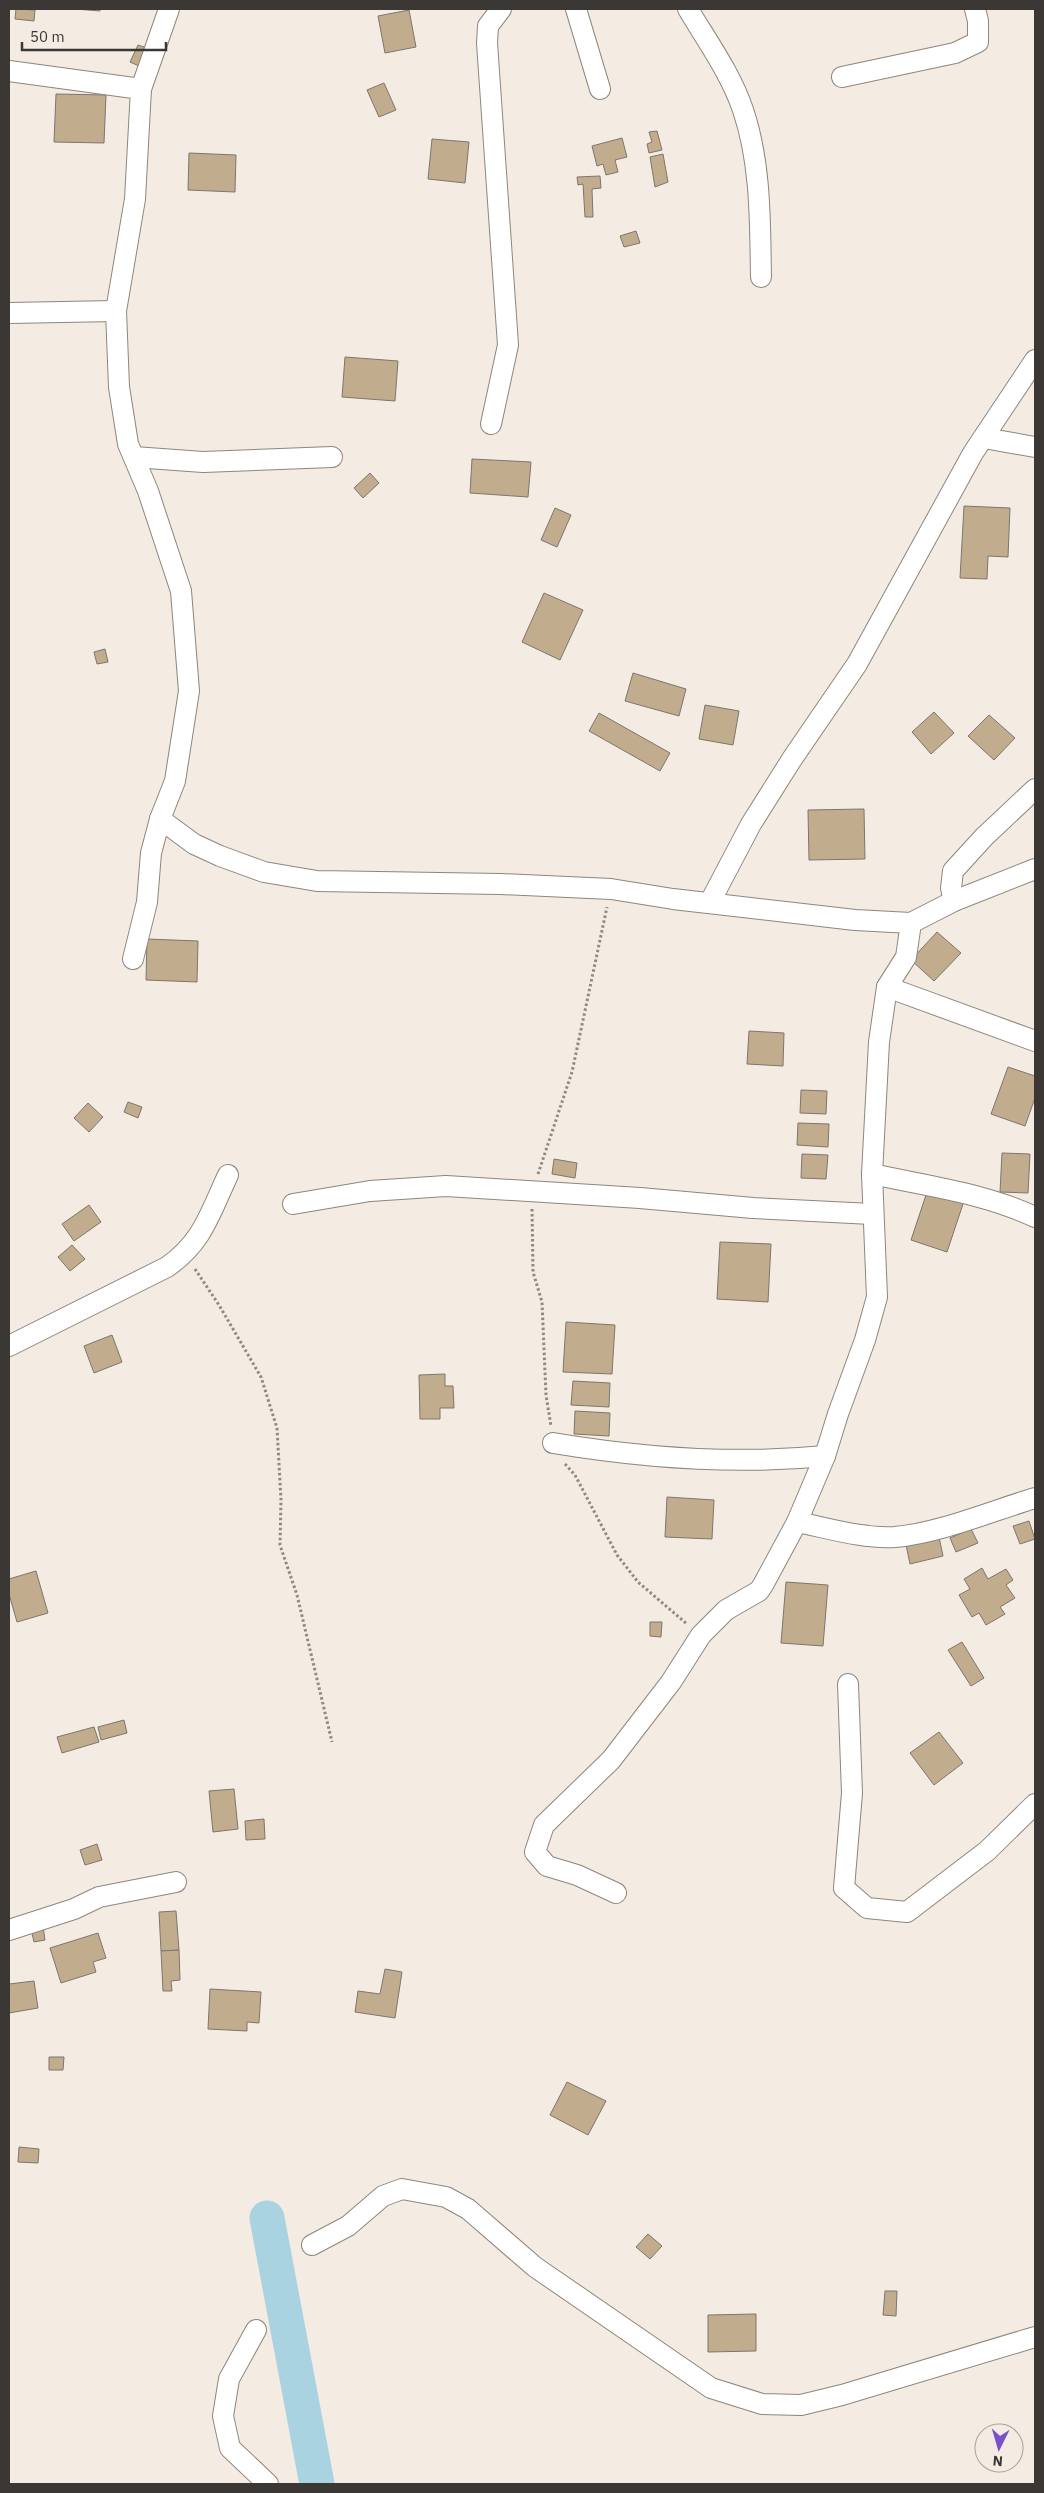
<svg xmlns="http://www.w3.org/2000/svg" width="1044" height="2493" font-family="'IBM Plex Sans',sans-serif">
  <rect width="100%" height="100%" fill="#f4ece2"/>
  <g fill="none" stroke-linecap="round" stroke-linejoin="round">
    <path stroke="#aad3e2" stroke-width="35" d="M267,2218L317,2484"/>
  </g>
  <g fill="#c2ac8e" stroke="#7d766d">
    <path d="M16,9L35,10L34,21L15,19Z"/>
    <path d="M75,9H100V11Z"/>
    <path d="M409,10L416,47L385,53L378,16Z"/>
    <path d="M138,45L147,48L139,66L130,62Z"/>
    <path d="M384,83L396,110L379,117L367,90Z"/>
    <path d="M56,94L106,95L104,143L54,142Z"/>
    <path d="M657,131L662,150L649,153L647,144L652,142L649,132Z"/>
    <path d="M622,138L627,157L615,160L618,172L606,175L603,164L597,166L592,146Z"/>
    <path d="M432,139L469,142L465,183L428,179Z"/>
    <path d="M189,153L236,155L235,192L188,190Z"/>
    <path d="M663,154L668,182L655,187L650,157Z"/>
    <path d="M600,176L601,188L592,189L593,217H585L583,184L578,185L577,177Z"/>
    <path d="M636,231L640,243L624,247L620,236Z"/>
    <path d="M345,357L398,361L395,401L342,397Z"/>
    <path d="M472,459L531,462L528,497L470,493Z"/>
    <path d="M370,473L379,483L363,498L354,488Z"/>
    <path d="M964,506L1010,508L1008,557L988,556L987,579L960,578Z"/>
    <path d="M555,508L571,515L557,547L541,540Z"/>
    <path d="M544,593L583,610L560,660L522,642Z"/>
    <path d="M105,649L108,662L97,664L94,652Z"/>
    <path d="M633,673L686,689L679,716L625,701Z"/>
    <path d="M705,705L739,711L733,745L699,739Z"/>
    <path d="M934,712L954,733L931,754L912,732Z"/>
    <path d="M599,713L670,753L660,771L589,731Z"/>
    <path d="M989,715L1015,738L994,760L968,736Z"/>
    <path d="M864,809L865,859L809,860L808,810Z"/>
    <path d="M937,932L961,953L934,981L911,960Z"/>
    <path d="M147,939L198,941L197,982L146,980Z"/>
    <path d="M749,1031L784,1033L783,1066L747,1064Z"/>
    <path d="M1008,1067L1035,1076V1098L1025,1126L991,1114Z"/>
    <path d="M801,1090L827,1091L826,1114L800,1113Z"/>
    <path d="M128,1102L142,1107L138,1118L124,1112Z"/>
    <path d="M88,1103L103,1117L89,1132L74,1118Z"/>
    <path d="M798,1123L829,1124L828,1147L797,1145Z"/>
    <path d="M1002,1153L1030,1154L1028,1193L1000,1192Z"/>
    <path d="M802,1154L828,1155L826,1179L801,1178Z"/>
    <path d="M554,1159L577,1163L575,1178L552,1174Z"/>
    <path d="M928,1189L964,1201L947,1252L911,1240Z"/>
    <path d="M89,1205L101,1222L74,1241L62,1224Z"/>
    <path d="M720,1242L771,1244L768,1302L717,1299Z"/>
    <path d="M72,1245L85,1259L70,1271L58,1257Z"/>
    <path d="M566,1322L615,1325L612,1374L563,1372Z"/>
    <path d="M112,1335L122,1362L94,1373L84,1346Z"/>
    <path d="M445,1374V1386H453L454,1408H440V1419H420L419,1375Z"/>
    <path d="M573,1381L610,1383L609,1407L571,1405Z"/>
    <path d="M575,1411L610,1413L609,1436L574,1434Z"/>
    <path d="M667,1497L714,1500L712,1539L665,1537Z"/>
    <path d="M1029,1521L1035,1539L1020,1544L1013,1526Z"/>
    <path d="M971,1529L978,1543L956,1552L950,1538Z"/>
    <path d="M939,1537L943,1556L910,1564L906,1545Z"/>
    <path d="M982,1568L988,1579L1006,1569L1013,1580L1006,1585L1015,1598L1000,1607L1005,1614L986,1625L979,1613L972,1617L959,1595L970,1589L964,1579Z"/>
    <path d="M36,1571L48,1613L17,1622L9,1594V1579Z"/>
    <path d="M786,1582L828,1585L823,1646L781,1643Z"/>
    <path d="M650,1622H662L661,1637L650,1636Z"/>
    <path d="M962,1642L984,1678L971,1686L948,1650Z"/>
    <path d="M124,1720L127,1733L101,1740L98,1727Z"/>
    <path d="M94,1727L99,1742L62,1753L57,1737Z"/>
    <path d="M939,1732L963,1763L934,1785L910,1753Z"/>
    <path d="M234,1789L238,1829L213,1832L209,1791Z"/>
    <path d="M264,1819L265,1839L246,1840L245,1821Z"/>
    <path d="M97,1844L102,1860L85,1865L80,1850Z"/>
    <path d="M176,1911L179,1950L161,1951L159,1912Z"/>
    <path d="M43,1926L45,1940L34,1942L31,1929Z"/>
    <path d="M98,1933L106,1958L93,1962L96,1972L61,1983L50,1948Z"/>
    <path d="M179,1950L180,1980L171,1981L172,1991H163L161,1951Z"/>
    <path d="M385,1969L402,1972L395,2018L355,2012L358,1991L380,1994Z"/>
    <path d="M34,1981L38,2008L9,2013V1984Z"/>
    <path d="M210,1989L261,1992L259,2023L247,2022V2031L208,2029Z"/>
    <path d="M49,2057H64L63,2070H49Z"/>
    <path d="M567,2082L606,2101L588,2135L550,2115Z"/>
    <path d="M19,2147L39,2149L38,2163L18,2162Z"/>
    <path d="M648,2234L662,2246L650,2259L636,2247Z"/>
    <path d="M885,2291H897L896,2316L883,2315Z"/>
    <path d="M756,2314V2351L708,2352V2315Z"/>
  </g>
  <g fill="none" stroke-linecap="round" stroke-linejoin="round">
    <g stroke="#8d867d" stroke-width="22">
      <g id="minor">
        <path d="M576,9L600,89"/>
        <path d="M688,9C707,41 731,74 743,110C761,163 760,221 761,277"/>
        <path d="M9,71L141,89"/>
        <path d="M842,77L955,53L978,42V21L975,9"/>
        <path d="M9,313L116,311"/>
        <path d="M491,424L508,345L487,43L488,26L501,9"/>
        <path d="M984,438L1035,447"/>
        <path d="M134,457L203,462L332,457"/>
        <path d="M160,819L194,844L220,856L264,872L317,881L500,884L611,889L673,899L855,920L911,923"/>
        <path d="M954,901L951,888L953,871L984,837L1035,789"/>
        <path d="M710,902L751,824L792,759L857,664L973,453L1035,360"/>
        <path d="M133,959L147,902L151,853L160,819L175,781L189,691L181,591L148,491L128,444L119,387L116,311L135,199L141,89L169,9"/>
        <path d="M887,987L1035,1041"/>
        <path d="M872,1174C927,1186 984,1193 1035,1217"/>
        <path d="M293,1204L370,1191L446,1186L640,1198L753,1208L872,1214"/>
        <path d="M9,1346L167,1267C203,1242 210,1213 228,1175"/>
        <path d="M553,1443C643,1458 733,1465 825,1456"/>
        <path d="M797,1522C828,1528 863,1539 895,1537C939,1533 992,1511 1035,1498"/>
        <path d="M848,1684L852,1793L844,1888L867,1908L907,1912L987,1851L1035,1804"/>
        <path d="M616,1893L577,1875L547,1866L535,1852L544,1825L611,1760L671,1682L701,1635L726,1610L759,1591L763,1585L797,1522L825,1456L838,1414L865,1340L877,1297L872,1174L879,1042L887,987L906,957L911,923L954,901L1035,869"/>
        <path d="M9,1930L74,1909L99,1897L176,1882"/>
        <path d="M312,2245L348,2226L383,2196L402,2189L446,2197L468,2209L535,2267L711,2388L762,2404L801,2405L842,2395L1035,2337"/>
        <path d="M256,2330L229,2379L223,2416L230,2448L268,2484"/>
      </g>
    </g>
    <g stroke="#8e8983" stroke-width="3" stroke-dasharray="2.5 2.5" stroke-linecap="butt">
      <path d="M538,1174L572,1072L607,907"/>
      <path d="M532,1209L533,1272L542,1302L546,1395L551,1426"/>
      <path d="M195,1269L219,1305L261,1377L277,1428L281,1500L280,1545L297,1595L332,1742"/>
      <path d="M565,1464L575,1475L617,1555L638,1582L687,1624"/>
    </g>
    <use href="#minor" stroke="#fff" stroke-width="20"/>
  </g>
  <rect width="1044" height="2493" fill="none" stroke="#3a3734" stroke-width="20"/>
  <g transform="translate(999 2448) rotate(185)"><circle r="24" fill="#f4ece2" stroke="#aaa49c"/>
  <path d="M0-4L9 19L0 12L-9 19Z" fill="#7952cb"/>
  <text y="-8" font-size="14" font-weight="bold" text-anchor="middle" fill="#3a3734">N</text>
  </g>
  <path d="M22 42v8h144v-8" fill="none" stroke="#3a3734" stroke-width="2.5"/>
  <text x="30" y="42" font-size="15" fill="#3a3734" stroke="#f4ece2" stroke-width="4" paint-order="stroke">50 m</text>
</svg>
